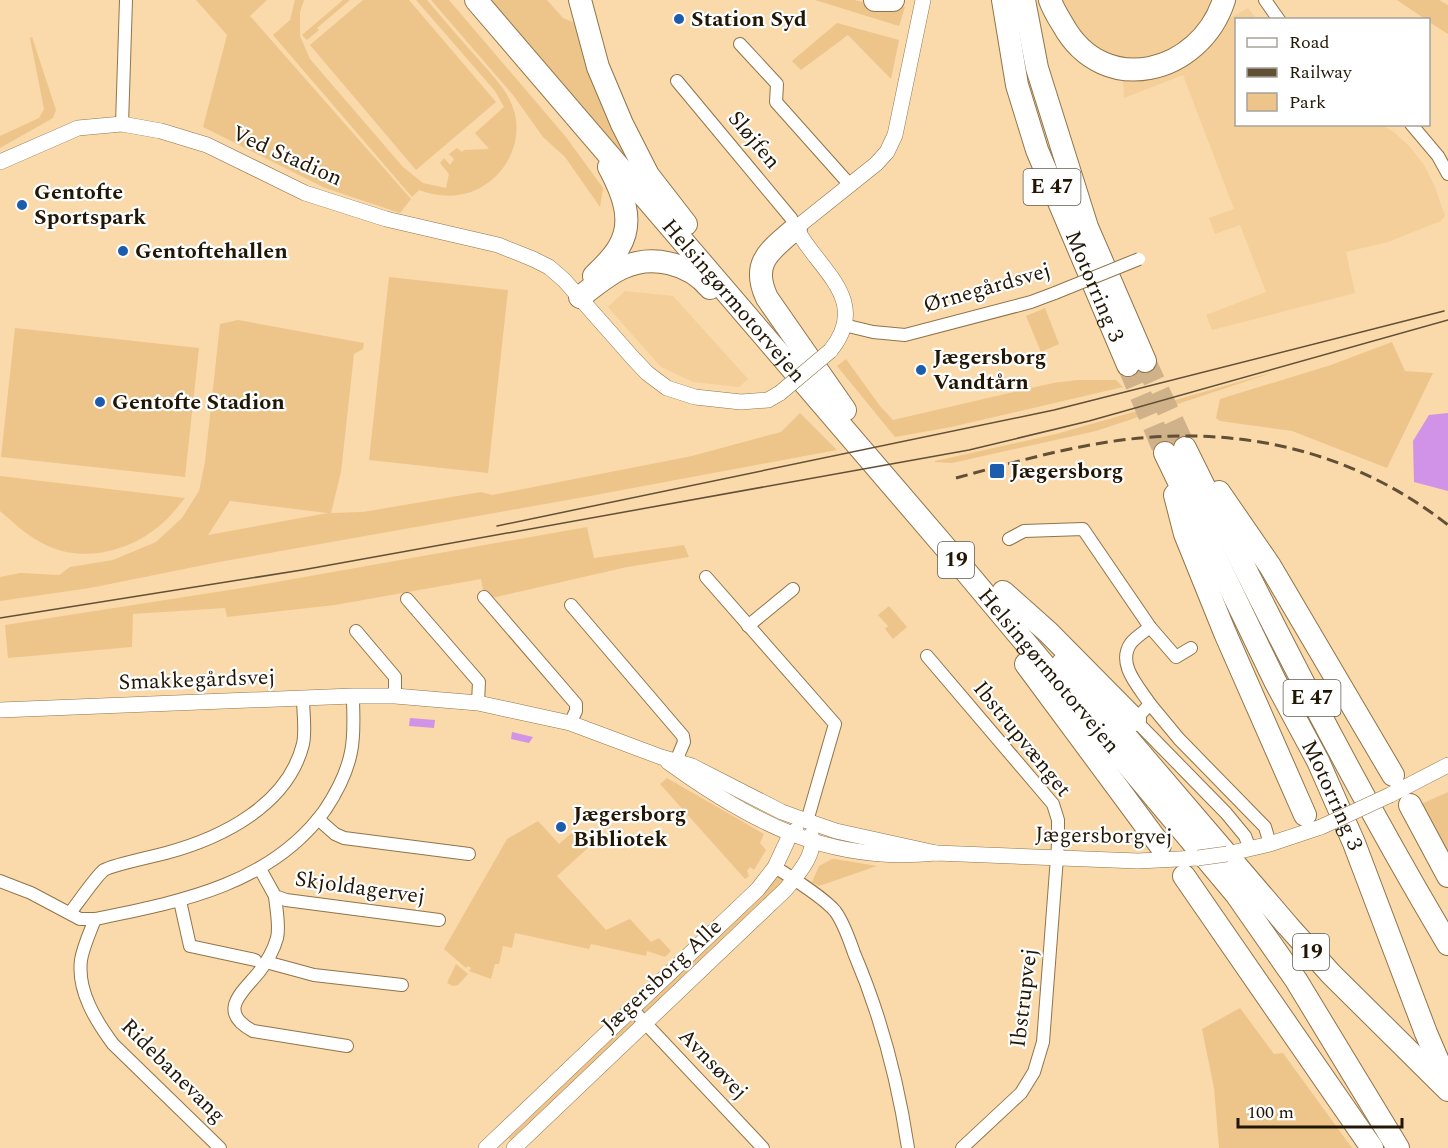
<svg xmlns="http://www.w3.org/2000/svg" width="1448" height="1148" font-family="Spectral,serif">
  <rect width="100%" height="100%" fill="#fad9ab"/>
  <g fill="#f4cf9a">
    <path d="M1062,0H1215L1203,28L1150,61L1112,56L1096,48L1077,29Z"/>
    <path d="M1248,8L1257,19L1236,20V124L1382,125L1395,133L1410,147L1424,165L1435,187L1445,216L1441,221L1388,242L1346,252L1355,293L1212,330L1206,315L1266,292L1240,225L1215,234L1209,218L1234,209L1183,75L1124,98L1123,77L1143,78L1169,74L1189,64L1203,53L1215,40L1228,19Z"/>
    <path d="M625,291L673,296L748,379L739,387L693,382L661,367L608,307Z"/>
  </g>
  <g fill="#edc58a" fill-rule="evenodd">
    <path d="M196,0H267L250,16L411,199L400,213L325,188L203,127L227,35Z"/>
    <path d="M295,0H304L300,12V36L310,59L403,167L423,183L446,188L449,174L440,163L444,158L450,165L454,159L449,154L457,148L462,152L464,150L489,149L475,133L504,107L495,91L416,0H427C444,20 461,40 479,60C491,74 507,89 513,108C523,134 511,166 489,182C468,198 443,199 419,190L412,197L273,35L290,20Z"/>
    <path d="M343,0H350L317,28L319,30L307,40L302,35Z"/>
    <path d="M363,0H409L496,102L416,170L310,45Z"/>
    <path d="M431,0H449L566,137L603,188L600,207L565,157L543,137L513,95Z"/>
    <path d="M484,0H547L563,18L578,24L652,195Z"/>
    <path d="M815,0C827,0 841,0 854,0C871,3 886,10 905,7L899,26Z"/>
    <path d="M1397,0H1439L1448,5V34L1429,22L1428,20L1425,19Z"/>
    <path d="M837,23L899,40L891,79L848,35L801,70L792,61Z"/>
    <path d="M32,37L56,110L53,118L0,148V136L39,118L44,109L30,38Z"/>
    <path d="M389,277L508,290L488,473L369,460Z"/>
    <path d="M1045,308L1059,344L1041,352L1026,316Z"/>
    <path d="M238,320L364,343L363,349L354,354L341,472L331,513L363,512L481,492L492,495L692,456L781,432L800,413L837,450L590,496L219,562L90,588L0,601V577L20,573L59,575L70,567L113,560L156,542L182,518L199,491L205,462L220,324ZM230,501L327,513H328L208,535Z"/>
    <path d="M15,328L199,348L185,477L1,457Z"/>
    <path d="M1392,342L1405,371L1433,373L1387,468L1292,431L1220,421L1216,418L1220,399L1331,365Z"/>
    <path d="M846,359L880,406L893,420L1053,383L1077,380H1116L1123,387L951,427L895,437L837,366Z"/>
    <path d="M1274,372L1096,431L952,463L935,462V461L1056,434Z"/>
    <path d="M0,476L185,498C179,505 174,512 167,519C135,551 81,566 40,542C25,534 13,522 0,511Z"/>
    <path d="M587,527L594,558L684,545L689,557L627,567L492,598L483,590L481,579L335,605L227,617L225,608L133,614L132,647L8,658L5,625L242,588Z"/>
    <path d="M889,606L907,627L893,639L885,629L888,626L878,615Z"/>
    <path d="M667,778L764,834L760,843L766,850L754,870L750,867L747,871L749,876L745,879L660,784Z"/>
    <path d="M1448,792V863L1419,805Z"/>
    <path d="M538,821L559,844L575,830L590,846L557,876L606,930L630,919L651,942L659,938L671,951L665,957L647,951L646,956L591,944L589,949L515,933L512,948L503,946L499,964H495L491,979L469,971L471,968L468,966L466,968L444,949L507,839Z"/>
    <path d="M832,859H835L877,866L819,886L812,882L819,866Z"/>
    <path d="M777,877L782,879L784,883L648,1014L644,1012L642,1006Z"/>
    <path d="M456,964L468,974L458,985L453,986L447,983Z"/>
    <path d="M1240,1008L1274,1054L1283,1053L1352,1148H1219L1214,1088L1202,1029Z"/>
    <path d="M632,1019L636,1026L512,1141L507,1137Z"/>
  </g>
  <g fill="#d093e7">
    <path d="M1448,413V491L1414,482L1413,441L1429,415Z"/>
    <path d="M410,718L435,720L434,728L409,726Z"/>
    <path d="M512,732L533,737L529,743L511,739Z"/>
  </g>
  <g fill="none" stroke-linecap="round" stroke-linejoin="round">
    <g stroke="#cfb28a" stroke-width="22" stroke-dasharray="22 11" stroke-linecap="butt">
      <path d="M1145,361L1185,448"/>
      <path d="M1128,365L1165,453"/>
    </g>
    <g stroke="#917449" stroke-width="14">
      <g id="minor">
        <path d="M1265,0L1279,20"/>
        <path d="M740,44L777,84L776,102L850,185"/>
        <path d="M677,81L791,218L796,228"/>
        <path d="M122,124L126,0"/>
        <path d="M1411,124L1438,156L1448,174"/>
        <path d="M844,325L873,332L905,335L1031,302L1055,293"/>
        <path d="M1009,539L1024,531L1083,529L1150,627L1176,657L1191,648"/>
        <path d="M706,577L835,724L807,821"/>
        <path d="M484,597L576,704V711L570,723"/>
        <path d="M407,599L479,682L478,703"/>
        <path d="M571,605L683,736L684,742L676,761"/>
        <path d="M748,626L793,589"/>
        <path d="M1150,627C1144,632 1136,637 1131,643C1116,664 1139,687 1150,704L1135,720L1226,813L1245,836L1250,849"/>
        <path d="M356,631L395,677V696"/>
        <path d="M927,656L1053,804L1058,820V844L1043,1042L1034,1072L1021,1093L962,1148"/>
        <path d="M1150,704L1179,739L1265,827L1270,844"/>
        <path d="M318,819L335,834L344,838L469,854"/>
        <path d="M775,867C792,878 822,896 835,911C844,923 849,939 854,953C881,1016 898,1081 908,1148"/>
        <path d="M260,869L275,896L286,900L439,920"/>
        <path d="M0,881L31,893L80,919H95C179,902 271,885 325,810C337,792 347,773 351,752C355,734 353,714 353,696"/>
        <path d="M275,896C276,908 280,926 277,938C274,949 266,963 259,972C243,992 216,1011 253,1031L347,1046"/>
        <path d="M180,901L190,946L255,960"/>
        <path d="M70,913C77,904 97,875 104,870C112,865 155,856 166,853C222,838 288,805 303,744C306,730 303,712 303,698"/>
        <path d="M95,919C90,932 83,947 81,960C77,991 96,1021 113,1044L220,1148"/>
        <path d="M266,962L314,975L402,985"/>
        <path d="M632,1009L763,1148"/>
      </g>
    </g>
    <g stroke="#917449" stroke-width="16">
      <g id="tertiary">
        <path d="M0,162L78,128L122,124L161,131L207,145L305,193L386,219L498,245L533,259L549,267L564,280L632,357L647,373L667,388L695,397L741,402L768,400L780,393"/>
        <path d="M830,351C872,300 818,270 796,228L876,164L887,152L895,135L923,0"/>
        <path d="M0,710L353,696H395L478,703L570,723L661,757L692,766L782,812L807,821L836,831L936,853"/>
        <path d="M668,762C752,823 830,864 936,853L1138,861L1198,858"/>
        <path d="M1390,795L1448,765"/>
        <path d="M1227,854L1270,844L1321,827"/>
        <path d="M486,1148L758,889L775,867L790,835L796,830"/>
        <path d="M514,1148L786,889C797,875 817,854 811,835"/>
      </g>
    </g>
    <g stroke="#917449" stroke-width="24">
      <g id="motorway">
        <path id="s1" d="M476,0L957,561L1236,894L1296,980L1398,1148"/>
        <path d="M580,0L598,67L622,124L648,175L686,224"/>
        <path d="M875,0H893"/>
        <path id="s2" d="M1003,0L1017,85L1037,150L1128,365"/>
        <path d="M1024,0L1037,68L1087,227L1145,361"/>
        <path d="M1050,0C1053,9 1058,17 1063,25C1104,99 1200,74 1224,0"/>
        <path d="M796,228C771,250 750,262 767,298L845,410"/>
        <path d="M594,276C603,267 613,258 619,247C635,221 622,191 609,167"/>
        <path d="M580,297C593,287 607,275 622,268C652,254 689,263 710,288"/>
        <path d="M1185,448C1268,616 1352,783 1448,944"/>
        <path id="s3" d="M1165,453L1275,681L1318,761L1354,843L1426,1033L1447,1082"/>
        <path d="M1219,492L1270,566L1393,775"/>
        <path d="M1175,495L1185,534L1225,633L1305,815"/>
        <path d="M1003,592L1048,632L1135,720"/>
        <path d="M1063,663L1288,926L1331,974L1448,1090"/>
        <path d="M1026,664L1160,845"/>
        <path d="M1410,805L1448,876"/>
        <path d="M1184,876L1372,1148"/>
      </g>
    </g>
    <use href="#minor" stroke="#fff" stroke-width="12"/>
    <use href="#tertiary" stroke="#fff" stroke-width="15"/>
    <use href="#motorway" stroke="#fff" stroke-width="22"/>
    <g stroke="#614f36" stroke-width="1.5">
      <path d="M497,526L1054,410L1444,311"/>
      <path d="M0,618L302,570L969,450L1089,421L1448,320"/>
    </g>
    <path stroke="#614f36" stroke-width="3" stroke-dasharray="12 6" stroke-linecap="butt" d="M956,478C997,467 1038,455 1080,447C1211,420 1341,441 1448,525"/>
    <g stroke="#917449" stroke-width="14" stroke-linecap="butt">
      <path id="minor-bridge" d="M1055,293L1139,259"/>
    </g>
    <g stroke="#917449" stroke-width="16" stroke-linecap="butt">
      <g id="tertiary-bridge">
        <path d="M780,393L830,351"/>
        <path d="M1321,827L1390,795"/>
        <path d="M1198,858L1227,854"/>
      </g>
    </g>
    <use href="#minor-bridge" stroke="#fff" stroke-width="12"/>
    <use href="#tertiary-bridge" stroke="#fff" stroke-width="15"/>
  </g>
  <g fill="#1b5cad" stroke="#fff" stroke-width="2">
    <circle cx="679" cy="19" r="6"/>
    <circle cx="22" cy="205" r="6"/>
    <circle cx="123" cy="251" r="6"/>
    <circle cx="921" cy="370" r="6"/>
    <circle cx="100" cy="402" r="6"/>
    <rect x="989" y="463" width="16" height="16" rx="3"/>
    <circle cx="561" cy="827" r="6"/>
  </g>
  <g text-anchor="middle" dominant-baseline="central" stroke-width="4.5" stroke-linejoin="round" paint-order="stroke">
    <g fill="#fff" stroke="#645c50" stroke-width="1.5">
      <rect x="1023.5" y="169" width="57" height="36" rx="4.5"/>
      <rect x="938" y="542" width="36" height="36" rx="4.5"/>
      <rect x="1283.5" y="680" width="57" height="36" rx="4.5"/>
      <rect x="1293" y="934" width="36" height="36" rx="4.5"/>
    </g>
    <g font-size="21" font-weight="bold" fill="#221605">
      <text x="1052" y="187">E 47</text>
      <text x="956" y="560">19</text>
      <text x="1312" y="698">E 47</text>
      <text x="1311" y="952">19</text>
    </g>
    <g font-size="22" font-weight="bold" fill="#221605" stroke="#fff" text-anchor="start">
      <text x="691" y="19">Station Syd</text>
      <text x="34" y="192">Gentofte<tspan x="34" dy="25">Sportspark</tspan></text>
      <text x="135" y="251">Gentoftehallen</text>
      <text x="933" y="357">Jægersborg<tspan x="933" dy="25">Vandtårn</tspan></text>
      <text x="112" y="402">Gentofte Stadion</text>
      <text x="1010" y="471">Jægersborg</text>
      <text x="573" y="814">Jægersborg<tspan x="573" dy="25">Bibliotek</tspan></text>
    </g>
    <g font-size="22" fill="#221605" stroke="#fff">
      <text transform="translate(754 140) rotate(50)">Sløjfen</text>
      <text transform="translate(287 156) rotate(24)">Ved Stadion</text>
      <text stroke="none"><textPath href="#s2" startOffset="302">Motorring 3</textPath></text>
      <text transform="translate(987 288) rotate(-16)">Ørnegårdsvej</text>
      <text stroke="none"><textPath href="#s1" startOffset="396">Helsingørmotorvejen</textPath></text>
      <text stroke="none"><textPath href="#s1" startOffset="882">Helsingørmotorvejen</textPath></text>
      <text transform="translate(197 680) rotate(-2)">Smakkegårdsvej</text>
      <text transform="translate(1022 739) rotate(51)">Ibstrupvænget</text>
      <text stroke="none"><textPath href="#s3" startOffset="381">Motorring 3</textPath></text>
      <text transform="translate(1104 836) rotate(1)">Jægersborgvej</text>
      <text transform="translate(360 888) rotate(8)">Skjoldagervej</text>
      <text transform="translate(662 976) rotate(-43)">Jægersborg Alle</text>
      <text transform="translate(1024 998) rotate(-83)">Ibstrupvej</text>
      <text transform="translate(713 1064) rotate(46)">Avnsøvej</text>
      <text transform="translate(173 1071) rotate(45)">Ridebanevang</text>
    </g>
  </g>
  <rect x="1235" y="18" width="195" height="108" fill="#ffffff" stroke="#a7a29b" stroke-width="1.5"/>
  <rect x="1247" y="38" width="30" height="9" fill="#ffffff" stroke="#a7a29b" stroke-width="1.5"/>
  <text x="1289" y="48" font-size="18" fill="#221605">Road</text>
  <rect x="1247" y="68" width="30" height="9" fill="#614f36" stroke="#a7a29b" stroke-width="1.5"/>
  <text x="1289" y="78" font-size="18" fill="#221605">Railway</text>
  <rect x="1247" y="93" width="30" height="18" fill="#edc58a" stroke="#a7a29b" stroke-width="1.5"/>
  <text x="1289" y="108" font-size="18" fill="#221605">Park</text>
  <path d="M1238 1118v9h164v-9" fill="none" stroke="#221605" stroke-width="3"/>
  <text x="1247" y="1118" font-size="18" fill="#221605" stroke="#ffffff" stroke-width="4.5" paint-order="stroke">100 m</text>
</svg>
